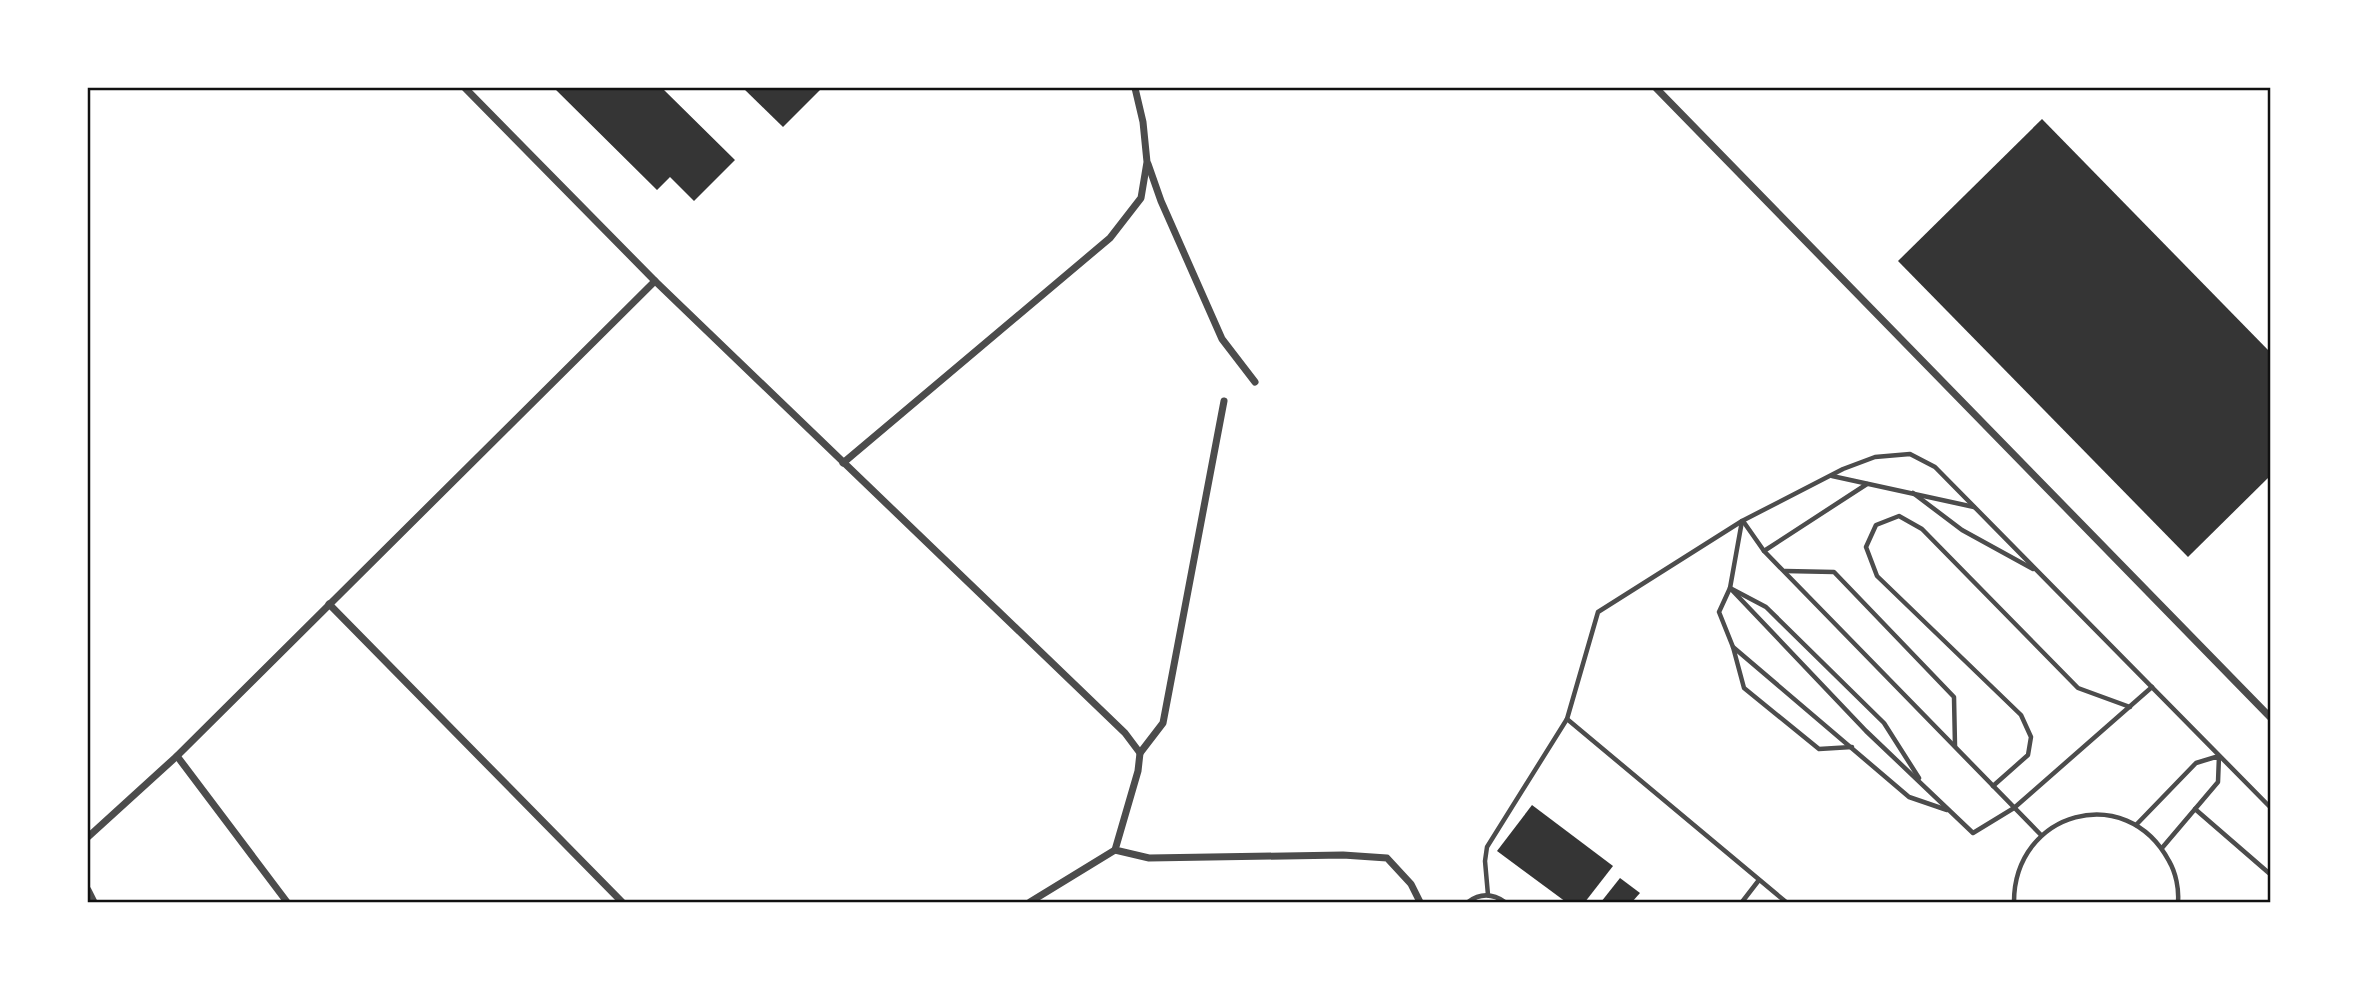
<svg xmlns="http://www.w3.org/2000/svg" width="2358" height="990" font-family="'Source Serif 4',serif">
  <rect width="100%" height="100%" fill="#fff"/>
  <g fill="#353535">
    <path d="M554,88H662L735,160L694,201L670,177L657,190Z"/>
    <path d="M743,88H822L783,127Z"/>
    <path d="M2042,119L2270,352V476L2188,557L1898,261Z"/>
    <path d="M1532,805L1613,866L1585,902H1566L1497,851Z"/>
    <path d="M1620,878L1640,893L1632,902H1601Z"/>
  </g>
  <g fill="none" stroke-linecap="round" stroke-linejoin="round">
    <g stroke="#4c4c4c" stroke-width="4.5">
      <path d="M1832,476L1974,507"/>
      <path d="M1913,493L1962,530L2033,569"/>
      <path d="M1742,521L1730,588L1866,731L1973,833L2014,808L2152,687"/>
      <path d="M1743,521L1764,551L2041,835"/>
      <path d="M1764,551L1867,484"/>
      <path d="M1785,571L1834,572L1954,697L1955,746"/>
      <path d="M1733,647L1744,688L1819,749L1852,747"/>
      <path d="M1567,719L1786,902"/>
      <path d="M1919,778L1884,723L1766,607L1730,588L1719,612L1733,647L1909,797L1947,810"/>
      <path d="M1993,786L2028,755L2031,737L2021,715L1877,576L1866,547L1876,525L1899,516L1922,529L2078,688L2130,707"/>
      <path d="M2195,809L2270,874"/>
      <path d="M2136,825L2196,763L2219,756L2218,782L2162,848"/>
      <path d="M1488,895L1485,861L1487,847L1567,719L1598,612L1742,521L1843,469L1875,457L1910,454L1935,467L2270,807"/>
      <path d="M1468,902C1480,893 1492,893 1505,902"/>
      <path d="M1742,902L1759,880"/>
      <path d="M2014,902C2014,812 2126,780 2169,861C2176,873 2179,889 2178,902"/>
    </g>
    <g stroke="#4c4c4c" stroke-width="7">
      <path d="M465,88L655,281L1125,733L1140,753L1138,771L1115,850L1149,858L1343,855L1387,858L1411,884L1420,902"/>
      <path d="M1656,88L2270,717"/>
      <path d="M1148,164L1161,201L1222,339L1255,382"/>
      <path d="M843,463L1110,238L1141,198L1147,162L1143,122L1135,88"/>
      <path d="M329,604L622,902"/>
      <path d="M1140,753L1163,723L1224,401"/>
      <path d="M177,756L287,902"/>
      <path d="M88,837L177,756L655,281"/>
      <path d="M88,890L94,902"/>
      <path d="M1030,902L1115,850"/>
    </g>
  </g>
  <rect width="2358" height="990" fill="none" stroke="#ffffff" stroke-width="178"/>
  <rect x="89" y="89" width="2180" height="812" fill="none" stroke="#111" stroke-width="2.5"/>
</svg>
